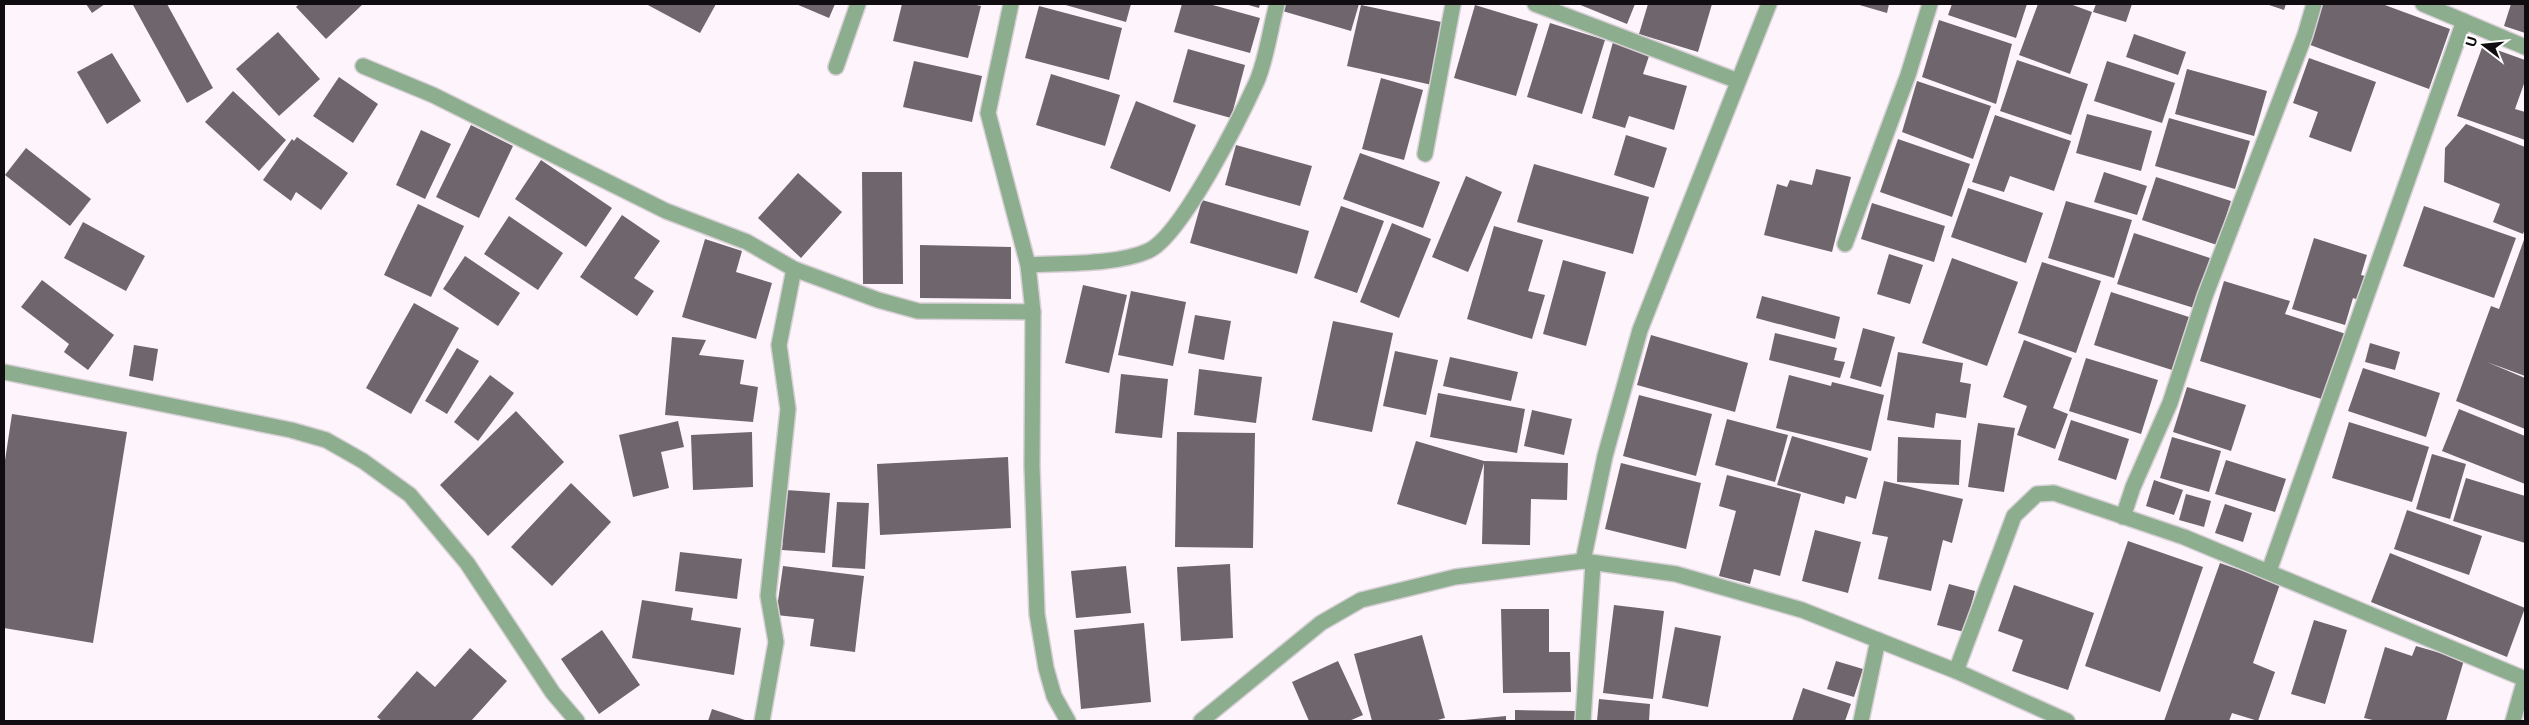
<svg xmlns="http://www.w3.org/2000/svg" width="2529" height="725" font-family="'Open Sans',sans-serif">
  <rect width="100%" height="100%" fill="#fef5fc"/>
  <g fill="#6f656c">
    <path d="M86,4H105L92,13Z"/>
    <path d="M136,4H167L213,88L187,103L133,5Z"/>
    <path d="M299,4H363L326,39L296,7Z"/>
    <path d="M646,4H716L700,33Z"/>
    <path d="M796,4H835L829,18Z"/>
    <path d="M902,4H972L981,6L968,58L893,41Z"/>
    <path d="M1062,4H1131L1126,22Z"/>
    <path d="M1182,4H1209L1260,18L1250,53L1174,32Z"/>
    <path d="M1245,4H1260L1259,8Z"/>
    <path d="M1281,4H1359L1351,31L1279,10Z"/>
    <path d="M1578,4H1635L1627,24Z"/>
    <path d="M1648,4H1712L1698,52L1639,34Z"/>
    <path d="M1856,4H1889L1887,13Z"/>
    <path d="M1952,4H2027L2016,38L1948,15Z"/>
    <path d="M2038,4H2070L2092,12L2070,74L2019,55Z"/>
    <path d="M2096,4H2132L2126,22L2093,12Z"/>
    <path d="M2266,4H2286L2284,10Z"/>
    <path d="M2319,4H2382L2450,29L2429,89L2305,43Z"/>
    <path d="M2511,4H2525V33L2504,26Z"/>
    <path d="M1361,5L1446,23L1432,85L1347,66Z"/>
    <path d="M1475,5L1538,24L1516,96L1454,78Z"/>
    <path d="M1039,6L1122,28L1109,80L1025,58Z"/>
    <path d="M1939,20L2012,44L1996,104L1922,77Z"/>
    <path d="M1550,23L1605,40L1582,114L1527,97Z"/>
    <path d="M278,32L320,79L279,116L236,69Z"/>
    <path d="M2134,34L2186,52L2178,75L2126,57Z"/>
    <path d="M1613,42L1650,53L1643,74L1687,86L1674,130L1629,116L1625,128L1592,118Z"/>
    <path d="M2483,45L2525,60V81L2515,109L2525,112V140L2457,116Z"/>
    <path d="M1188,49L1245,65L1231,118L1173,102Z"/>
    <path d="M112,53L141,101L107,124L77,72Z"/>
    <path d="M2309,58L2376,82L2351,152L2309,137L2318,112L2293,103Z"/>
    <path d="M2017,60L2088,84L2071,135L2000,111Z"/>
    <path d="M914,61L982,76L972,122L903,107Z"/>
    <path d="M2107,61L2175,83L2162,123L2094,101Z"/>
    <path d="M2187,69L2267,91L2254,136L2175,114Z"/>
    <path d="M1051,74L1120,95L1105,146L1036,125Z"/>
    <path d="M339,77L378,104L353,143L313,116Z"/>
    <path d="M1381,78L1423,90L1404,160L1362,149Z"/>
    <path d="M1917,81L1991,106L1973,159L1902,132Z"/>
    <path d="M233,91L286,140L259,171L205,122Z"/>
    <path d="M1136,101L1196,125L1170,192L1110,168Z"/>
    <path d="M2087,114L2152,131L2141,171L2076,153Z"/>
    <path d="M1995,115L2071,141L2054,191L2010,176L2004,192L1972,182Z"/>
    <path d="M2169,118L2250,141L2235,189L2155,166Z"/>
    <path d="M2466,124L2525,147V229L2523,234L2493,222L2500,204L2444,182L2445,148Z"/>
    <path d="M471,125L513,146L479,218L436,197Z"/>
    <path d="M421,130L451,144L425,199L396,185Z"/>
    <path d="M1626,135L1667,148L1654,188L1614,175Z"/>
    <path d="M297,137L348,173L321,210L296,192L291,201L263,180L292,139L294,141Z"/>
    <path d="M1898,139L1970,164L1952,217L1880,192Z"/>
    <path d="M1236,145L1312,166L1300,206L1225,185Z"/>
    <path d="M26,148L91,199L70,226L5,175Z"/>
    <path d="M1360,153L1440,182L1423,228L1343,199Z"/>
    <path d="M541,160L612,208L586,247L515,199Z"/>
    <path d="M1534,164L1649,197L1633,254L1517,222Z"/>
    <path d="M1816,169L1851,177L1832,252L1764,235L1777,184L1787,187L1790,180L1812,185Z"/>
    <path d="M862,172H902L903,284H863Z"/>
    <path d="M2104,172L2147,186L2137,215L2094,202Z"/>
    <path d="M798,173L842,212L801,258L758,218Z"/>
    <path d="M1466,176L1502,192L1468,272L1432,257Z"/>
    <path d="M2156,177L2231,201L2217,245L2142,220Z"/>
    <path d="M1968,188L2043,213L2026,263L1951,237Z"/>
    <path d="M1202,200L1309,231L1297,274L1190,243Z"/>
    <path d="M2066,201L2132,220L2114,278L2048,258Z"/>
    <path d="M1872,203L1945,226L1934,262L1861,239Z"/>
    <path d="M418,204L464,226L431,297L384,275Z"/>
    <path d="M1341,206L1384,221L1357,293L1314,278Z"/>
    <path d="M2424,206L2516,238L2494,298L2403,266Z"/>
    <path d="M622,215L660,241L634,278L654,291L637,316L580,277Z"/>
    <path d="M509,216L563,253L538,290L484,254Z"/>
    <path d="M83,222L145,256L126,291L64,258Z"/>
    <path d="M1392,223L1431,239L1399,318L1360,302Z"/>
    <path d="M1494,226L1543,240L1528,291L1545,295L1532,339L1467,319Z"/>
    <path d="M2134,233L2210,258L2194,308L2117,284Z"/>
    <path d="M2525,237V376L2487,362L2525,378V429L2456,401L2491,306L2499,309Z"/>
    <path d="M2314,238L2367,255L2361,275L2369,277L2362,301L2353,298L2345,325L2292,309Z"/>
    <path d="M705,239L742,251L736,272L772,283L756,339L682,317Z"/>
    <path d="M920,245L1011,247V299L920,298Z"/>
    <path d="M1889,254L1923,265L1910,304L1877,294Z"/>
    <path d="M465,256L520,293L498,326L443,289Z"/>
    <path d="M1952,258L2018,282L1987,366L1922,343Z"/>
    <path d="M1563,260L1606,272L1586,346L1543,334Z"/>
    <path d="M2042,262L2101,281L2076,353L2018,333Z"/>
    <path d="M42,280L114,335L88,370L64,352L69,344L21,307Z"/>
    <path d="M2224,281L2290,301L2285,314L2349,335L2328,401L2200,361Z"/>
    <path d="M1083,285L1127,295L1109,373L1065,363Z"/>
    <path d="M1131,291L1186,302L1173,366L1118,355Z"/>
    <path d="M2111,292L2189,317L2172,370L2094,345Z"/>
    <path d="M1762,296L1840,317L1835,339L1756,318Z"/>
    <path d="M414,303L459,328L411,414L366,388Z"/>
    <path d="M1195,315L1231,321L1224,360L1188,353Z"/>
    <path d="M1333,321L1393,333L1372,432L1312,420Z"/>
    <path d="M1863,328L1895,337L1881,387L1850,378Z"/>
    <path d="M1775,333L1837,348L1834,360L1845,362L1840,378L1769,360Z"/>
    <path d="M1651,335L1748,363L1735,412L1637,385Z"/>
    <path d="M672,337L706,340L699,355L744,360L740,384L758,387L753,422L665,415Z"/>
    <path d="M2024,340L2072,358L2053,408L2068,414L2055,449L2017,435L2027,406L2003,397Z"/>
    <path d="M2370,343L2400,352L2395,370L2365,362Z"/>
    <path d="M134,345L158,349L153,381L129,376Z"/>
    <path d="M457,348L479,361L447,414L425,401Z"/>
    <path d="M1395,351L1438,360L1426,415L1383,406Z"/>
    <path d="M1898,352L1963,363L1960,382L1971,384L1966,418L1936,413L1934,428L1887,420Z"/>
    <path d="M1450,357L1518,372L1511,401L1443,386Z"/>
    <path d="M2086,358L2158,380L2141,434L2069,411Z"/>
    <path d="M2363,368L2440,393L2426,437L2348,411Z"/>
    <path d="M1199,369L1262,377L1256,423L1194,415Z"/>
    <path d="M1121,374L1168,379L1162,438L1115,433Z"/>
    <path d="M490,375L514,393L478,441L454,422Z"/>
    <path d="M1789,375L1831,386L1832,382L1884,395L1871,451L1776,428Z"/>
    <path d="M2187,387L2246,405L2231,451L2173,432Z"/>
    <path d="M1438,393L1525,409L1517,453L1430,437Z"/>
    <path d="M1639,395L1712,414L1696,476L1623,456Z"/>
    <path d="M2459,409L2525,436V484L2442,451Z"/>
    <path d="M1532,410L1572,419L1564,455L1524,446Z"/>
    <path d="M516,411L564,462L488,536L440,485Z"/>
    <path d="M12,414L127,432L93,643L4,628V467Z"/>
    <path d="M1727,419L1788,435L1775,482L1715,465Z"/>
    <path d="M2071,420L2129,439L2116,480L2058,460Z"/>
    <path d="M678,421L684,447L661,452L669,488L633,497L619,435Z"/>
    <path d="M2349,422L2429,447L2412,502L2332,478Z"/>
    <path d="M1978,423L2015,428L2004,492L1968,487Z"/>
    <path d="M752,432L753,487L693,490L691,435Z"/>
    <path d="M1177,432L1255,433L1253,548L1175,547Z"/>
    <path d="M1792,436L1868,458L1856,499L1846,496L1844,504L1777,485Z"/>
    <path d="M1898,437L1961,440L1959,485L1897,482Z"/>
    <path d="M2172,437L2221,451L2209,492L2160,478Z"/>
    <path d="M1416,441L1484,461L1568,463L1567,500L1531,499L1530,545L1482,544L1484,463L1466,525L1397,504Z"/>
    <path d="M2432,454L2466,464L2450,519L2416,509Z"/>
    <path d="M1008,457L1011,528L880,535L877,464Z"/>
    <path d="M2226,460L2286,479L2275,512L2215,494Z"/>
    <path d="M1621,463L1701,483L1686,549L1605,529Z"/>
    <path d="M1727,475L1801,494L1780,576L1754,569L1750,584L1719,576L1736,511L1719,506Z"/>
    <path d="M2466,478L2525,496V543L2453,521Z"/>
    <path d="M2154,480L2183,490L2174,515L2146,506Z"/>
    <path d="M1884,481L1963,499L1952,543L1943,540L1931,591L1878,579L1888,537L1872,534Z"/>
    <path d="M571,483L611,522L552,586L511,547Z"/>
    <path d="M786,490L830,493L825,553L782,550Z"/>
    <path d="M2186,494L2211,501L2204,527L2179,520Z"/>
    <path d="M837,502L869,503L865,569L832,567Z"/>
    <path d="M2225,504L2252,513L2243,542L2215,533Z"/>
    <path d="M2407,510L2482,536L2469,575L2394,549Z"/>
    <path d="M1815,530L1861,542L1848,593L1802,581Z"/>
    <path d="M2128,541L2203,567L2160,692L2085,666Z"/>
    <path d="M680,552L742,559L737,599L675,591Z"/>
    <path d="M2390,553L2525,608L2507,657L2371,602Z"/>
    <path d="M2220,563L2280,584L2253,663L2275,672L2258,721L2232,713L2229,721H2164Z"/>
    <path d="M1230,564L1233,638L1181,641L1177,567Z"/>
    <path d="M783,566L864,576L855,652L810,646L814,619L776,615Z"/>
    <path d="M1126,566L1131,613L1076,618L1071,571Z"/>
    <path d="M1949,584L1975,591L1964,632L1937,625Z"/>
    <path d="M2014,585L2094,613L2068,690L2012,671L2023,640L1998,631Z"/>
    <path d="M642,600L693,608L691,620L741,628L734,675L632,658Z"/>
    <path d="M1614,605L1664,611L1653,699L1603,693Z"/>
    <path d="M1501,609H1549V652H1570L1571,692L1503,693Z"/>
    <path d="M2314,620L2347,630L2325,704L2291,694Z"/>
    <path d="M1144,623L1151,702L1081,709L1074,630Z"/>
    <path d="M1675,627L1721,636L1708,707L1662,698Z"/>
    <path d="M602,630L640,685L599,714L561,659Z"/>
    <path d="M1422,635L1445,718L1434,721H1372L1354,654Z"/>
    <path d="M2416,646L2464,660L2446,721H2377L2364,718L2385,647L2412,656Z"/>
    <path d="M470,648L507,681L471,721H382L377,717L417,671L435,687Z"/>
    <path d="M1338,661L1363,715L1349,721H1309L1292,682Z"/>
    <path d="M1836,661L1863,669L1854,697L1827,689Z"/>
    <path d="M1803,688L1851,704L1845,721H1792Z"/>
    <path d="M1599,699L1650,704L1649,721H1597Z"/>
    <path d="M712,709L748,721H708Z"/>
    <path d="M1515,710L1575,711V721H1515Z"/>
    <path d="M1506,716V721H1464V720Z"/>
  </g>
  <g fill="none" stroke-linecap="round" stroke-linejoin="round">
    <g stroke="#d8d0d6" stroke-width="18">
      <path id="lane" d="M836,67L858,4"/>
    </g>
    <g stroke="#d8d0d6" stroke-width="18">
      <g id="street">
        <path d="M1011,4L988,113L1028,265L1033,312L1032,466L1037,614L1046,668L1054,696L1068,721"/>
        <path d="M1535,4L1738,81"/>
        <path d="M2423,4L2525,47"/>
        <path d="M363,66L433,95L666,211L747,242L794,269L878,300L918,311L1033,312"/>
        <path d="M1425,154L1453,4"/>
        <path d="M1845,244L1908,75L1930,4"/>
        <path d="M1028,265C1063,263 1117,265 1148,251C1181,237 1241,116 1257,81C1267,57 1270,29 1277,4"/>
        <path d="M4,372L291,430L326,440L363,461L410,495L467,563L553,693L577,721"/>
        <path d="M2123,517L2133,487L2170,403L2205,296L2305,35L2314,4"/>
        <path d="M1583,561L1605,456L1640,330L1769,4"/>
        <path d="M2269,571L2464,21"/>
        <path d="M1956,671L2014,516L2037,494L2054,493L2184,537L2525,679"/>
        <path d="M762,721L776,642L768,596L788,409L779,345L794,269"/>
        <path d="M1201,721L1321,623L1361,600L1455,577L1583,561L1676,574L1802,610L1956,671L2067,721"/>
        <path d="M1583,721L1593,563"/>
        <path d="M1861,721L1878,640"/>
        <path d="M2513,721L2525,679"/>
      </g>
    </g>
    <use href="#lane" stroke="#8cad8e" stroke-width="15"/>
    <use href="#street" stroke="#8cad8e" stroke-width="15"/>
  </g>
  <rect width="2529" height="725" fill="none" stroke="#100c0f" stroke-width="10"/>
  <g transform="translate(2484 45) rotate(286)" stroke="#ffffff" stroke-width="4" paint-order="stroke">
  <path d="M0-4L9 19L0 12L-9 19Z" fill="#100c0f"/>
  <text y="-8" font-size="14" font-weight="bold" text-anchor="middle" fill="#100c0f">U</text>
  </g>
</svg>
